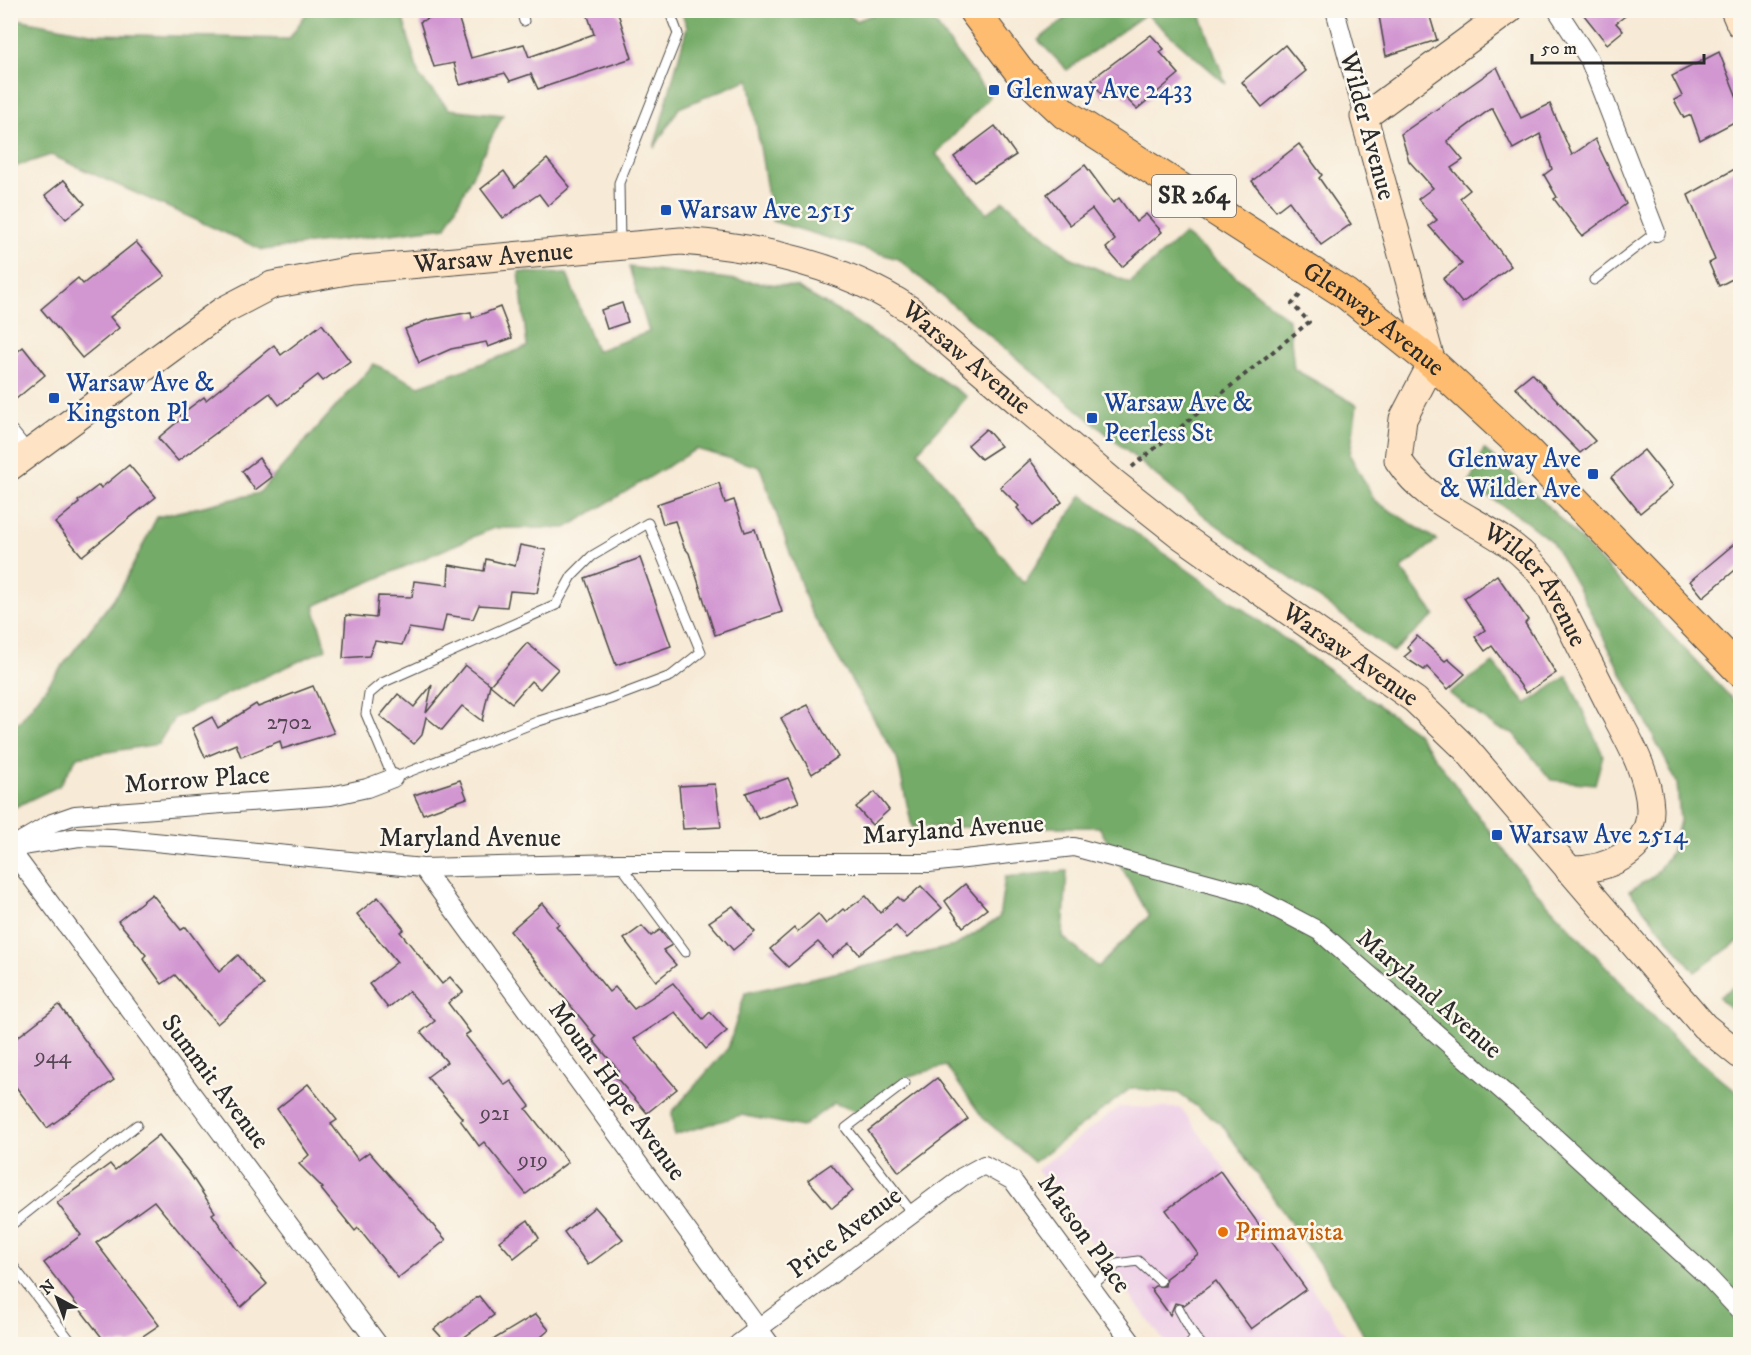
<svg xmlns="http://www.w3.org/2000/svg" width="1751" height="1355" font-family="'IM FELL DW Pica',serif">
  <rect width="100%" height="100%" fill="#fbf7ec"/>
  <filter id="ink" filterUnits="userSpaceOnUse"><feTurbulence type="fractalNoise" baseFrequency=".0167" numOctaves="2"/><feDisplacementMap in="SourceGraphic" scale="12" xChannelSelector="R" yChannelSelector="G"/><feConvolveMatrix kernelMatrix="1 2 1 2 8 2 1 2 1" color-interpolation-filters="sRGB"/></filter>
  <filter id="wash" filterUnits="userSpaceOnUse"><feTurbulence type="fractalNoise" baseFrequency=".008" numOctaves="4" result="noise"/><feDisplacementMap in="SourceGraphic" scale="24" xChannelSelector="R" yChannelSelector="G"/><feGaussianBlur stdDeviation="1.35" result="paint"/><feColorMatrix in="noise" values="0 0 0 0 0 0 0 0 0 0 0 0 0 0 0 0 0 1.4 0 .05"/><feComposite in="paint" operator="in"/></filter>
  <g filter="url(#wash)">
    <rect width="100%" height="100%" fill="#f7ead6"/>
    <path fill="#eed0e7" d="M1119,1107L1181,1108L1347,1337L1336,1344H1166L1037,1170Z"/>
    <g fill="#75ab68" stroke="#506b4a" stroke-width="1.5">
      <path d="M308,11H401L419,76L449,109L503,115L446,227L263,250L51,155L11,168V18L96,34L289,39Z"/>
      <path d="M681,11H844L856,21L882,11H926L990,97L936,154L987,213L1004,201L1070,257L1130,283L1184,234L1289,320L1294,369L1357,405L1350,455L1375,501L1437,540L1401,569L1435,615L1393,652L1207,518L898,259L772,221L749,79L679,108L654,148L687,27Z"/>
      <path d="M1075,11H1199L1226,84L1146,14L1067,70L1038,40Z"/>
      <path d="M629,267L796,287L848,317L967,397L918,451L1024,583L1082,495L1416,732L1529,884L1672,1037L1740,1095V1344H1368L1347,1303L1223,1126L1178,1093L1131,1088L1034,1162L983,1118L946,1066L906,1077L857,1112L834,1103L802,1127L741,1115L674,1135L672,1112L728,1048L745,993L955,946L999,918L1005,877L1067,871L1063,937L1098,967L1149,916L1099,827H912L897,758L810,610L760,467L696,449L566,528H494L314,606L326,649L174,718L158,744L77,757L59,786L11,809V727L21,720L121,589L157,517L259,493L374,364L419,386L527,347L519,272L567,274L596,351L649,332Z"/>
      <path d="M1484,449L1547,505L1740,707V940L1695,972L1629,891L1654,876L1671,852L1680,821L1677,783L1582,595L1552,542L1516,514L1469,484Z"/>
      <path d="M1493,663L1526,704L1567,676L1603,755L1595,784L1551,780L1513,733L1495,727L1449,693Z"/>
      <path d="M1740,982V1020L1719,997Z"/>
    </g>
    <g id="blocks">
      <g fill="#d296d1">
        <path d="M429,10H456L471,58L524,44L529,57L594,34L586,10H617L632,58L538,89L531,74L510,81L505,73L460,85L454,63L434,67L420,22L431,17Z"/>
        <path d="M1378,10H1428L1437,40L1386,56Z"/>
        <path d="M1580,10H1633L1616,23L1623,31L1607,44Z"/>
        <path d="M1151,35L1164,49L1160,52L1179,74L1137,109L1115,88L1103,97L1092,79Z"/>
        <path d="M1285,45L1306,71L1262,107L1242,82Z"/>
        <path d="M1719,52L1740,105V119L1700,140L1691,115L1684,118L1674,100L1682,96L1672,76Z"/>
        <path d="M1497,67L1521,118L1550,104L1572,155L1595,139L1626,204L1582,236L1554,199L1557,197L1544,175L1552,169L1540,134L1513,149L1492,108L1447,141L1463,160L1451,168L1470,190L1460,198L1511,266L1462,303L1443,279L1462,264L1429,226L1437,220L1418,199L1433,188L1409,161L1401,134Z"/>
        <path d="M995,126L1016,155L974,182L954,157Z"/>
        <path d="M1299,144L1322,175L1319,178L1351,224L1321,245L1289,201L1276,211L1252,181Z"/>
        <path d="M547,159L570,187L548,206L539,194L503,218L481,189L504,171L515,187Z"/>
        <path d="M1085,165L1113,203L1119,198L1136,222L1146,214L1162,232L1122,267L1106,248L1115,240L1092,209L1070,225L1047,194Z"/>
        <path d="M1740,166V275L1719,286L1709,263L1715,260L1688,195Z"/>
        <path d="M64,180L85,204L66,219L45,195Z"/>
        <path d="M136,242L165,276L110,317L119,328L82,358L41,309L78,278L83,284Z"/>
        <path d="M622,303L628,322L607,329L601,310Z"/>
        <path d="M500,307L512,338L488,347L486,342L451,349L419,363L405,329L428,320L471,312L472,318Z"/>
        <path d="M322,324L350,361L323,381L318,375L279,405L270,393L178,461L158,438L182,418L180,415L204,397L206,400L274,345L281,355Z"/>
        <path d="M23,347L45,375L10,404V358Z"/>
        <path d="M1532,373L1595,441L1580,453L1515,387Z"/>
        <path d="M986,429L1001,446L981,459L968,445Z"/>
        <path d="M1644,450L1673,486L1640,513L1611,477Z"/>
        <path d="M259,458L272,477L255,490L242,471Z"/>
        <path d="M1030,460L1062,502L1032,526L1017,508L1019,506L1000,487Z"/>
        <path d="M129,465L156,497L82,556L55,523L79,503L78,501L99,485L101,488Z"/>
        <path d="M719,483L725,503L734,500L745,532L755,529L782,612L715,635L689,553L684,547L675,521L663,524L657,504Z"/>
        <path d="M1740,539V566L1703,597L1690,581Z"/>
        <path d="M520,545L546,550L537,593L510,591L507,607L479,605L473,619L446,615L442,633L409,628L402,645L375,641L369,656L343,658L346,615L376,618L378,596L412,597L414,581L448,585L449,565L484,571L486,559L515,566Z"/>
        <path d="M640,558L671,646L616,665L585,578Z"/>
        <path d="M1497,575L1528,620L1525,623L1556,673L1526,693L1492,646L1485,651L1475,637L1485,630L1464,598Z"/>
        <path d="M1417,636L1445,661L1448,659L1465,674L1448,689L1427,667L1424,670L1404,657L1411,651L1407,647Z"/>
        <path d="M527,643L558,669L540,689L531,681L512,703L490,685Z"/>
        <path d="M465,665L490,684L482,721L462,706L442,730L426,717L422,735L414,744L380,716L398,694L414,707L432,685L426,713Z"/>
        <path d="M313,686L334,733L282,749L280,741L241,757L236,744L205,757L192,728L212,717L218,728L256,704L258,707Z"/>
        <path d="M808,705L838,757L812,774L781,718Z"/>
        <path d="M788,778L799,802L758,819L746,793Z"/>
        <path d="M460,780L467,798L423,814L414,795Z"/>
        <path d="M715,784L721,827L683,829L679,786Z"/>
        <path d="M875,792L889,810L872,825L856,807Z"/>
        <path d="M965,884L987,909L963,927L945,901Z"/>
        <path d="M921,886L942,908L907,938L896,926L859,954L850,943L832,957L818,942L788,967L770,949L794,928L797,932L818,914L826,924L843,909L845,911L866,896L880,913L898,897L903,902Z"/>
        <path d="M152,894L181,930L186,927L219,972L238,955L264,985L217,1024L175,975L162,984L143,958L146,955L118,921Z"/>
        <path d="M378,897L404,929L400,932L442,984L450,977L463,992L448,1003L470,1032L465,1035L505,1085L511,1081L530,1106L526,1109L568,1162L526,1194L484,1142L479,1146L460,1120L463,1119L427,1077L447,1062L421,1032L435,1021L409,991L388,1008L369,984L397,962L357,914Z"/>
        <path d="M542,903L559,924L556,926L609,992L615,987L634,1009L673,983L703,1019L710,1012L727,1031L706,1049L675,1012L634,1039L677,1089L647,1113L614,1075L619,1071L593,1040L596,1037L510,931Z"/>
        <path d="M733,906L755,932L733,950L709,922Z"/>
        <path d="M642,926L651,936L660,930L672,945L663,950L676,965L656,981L624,939Z"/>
        <path d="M59,1005L114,1080L47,1128L10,1079V1043Z"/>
        <path d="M937,1078L968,1119L899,1172L868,1131Z"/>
        <path d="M308,1084L337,1120L331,1124L358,1160L369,1152L446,1240L398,1278L358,1228L355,1231L321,1189L323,1188L299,1164L309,1155L277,1109Z"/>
        <path d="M159,1135L190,1174L215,1212L212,1214L235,1247L267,1284L241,1307L154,1201L96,1243L159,1325L131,1344H107L44,1263L81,1235L57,1203L110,1164L115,1170Z"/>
        <path d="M831,1164L853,1191L832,1208L808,1180Z"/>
        <path d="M1220,1171L1306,1289L1251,1329L1216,1281L1184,1305L1175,1303L1170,1315L1151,1289L1155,1286H1165L1166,1278L1198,1254L1166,1210Z"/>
        <path d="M595,1207L623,1239L588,1265L564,1232Z"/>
        <path d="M528,1220L539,1238L514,1258L499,1241Z"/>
        <path d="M479,1296L494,1315L455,1344H448L434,1329Z"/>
        <path d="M536,1314L549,1330L533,1344H486Z"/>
      </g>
    </g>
  </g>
  <g filter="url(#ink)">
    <use href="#blocks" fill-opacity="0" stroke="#4a4845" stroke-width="1.5"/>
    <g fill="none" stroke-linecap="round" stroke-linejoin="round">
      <g stroke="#4a4845" stroke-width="11">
        <g id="lane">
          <path d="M521,10L524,21"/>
          <path d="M620,244L619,183L678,34L669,10"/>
          <path d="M1594,280L1656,232"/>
          <path d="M648,523L701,652L671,676L610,699L539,721L393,778L366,714L369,694L382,683L556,605L572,576L592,556Z"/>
          <path d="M619,863L685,952"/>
          <path d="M905,1083L846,1128L913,1214"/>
          <path d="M10,1226L137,1125"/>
          <path d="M10,1262L73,1344"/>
          <path d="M1090,1287L1117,1264L1138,1261L1160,1281"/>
          <path d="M1179,1309L1195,1338"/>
          <path d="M1190,1344L1195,1338L1201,1344"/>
        </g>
      </g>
      <g stroke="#4a4845" stroke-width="20">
        <g id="street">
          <path d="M1335,10L1364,117"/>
          <path d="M1557,10L1589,59L1656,232"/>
          <path d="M10,434L27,455"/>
          <path d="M18,843L52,823L75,815L331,796L367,788L393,778"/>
          <path d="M10,848L79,837L113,838L423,868L619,863H929L1074,847L1249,894L1319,931L1538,1122L1710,1279L1740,1311"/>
          <path d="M10,849L378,1344"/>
          <path d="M423,868L770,1344"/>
          <path d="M738,1344L962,1177L984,1165L1013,1181L1133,1344"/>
        </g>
      </g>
      <g stroke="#4a4845" stroke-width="29">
        <g id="secondary">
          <path id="s1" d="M1509,10L1364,117L1432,363L1403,419L1398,460C1426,503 1470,516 1511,545C1526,556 1538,569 1549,584C1569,623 1589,663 1609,703C1625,734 1649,772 1650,809C1651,852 1605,871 1569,870"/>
          <path d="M1734,10L1740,24"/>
          <path id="s2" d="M10,467L222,311L272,285L352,270L681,241C759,247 843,265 909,309L1113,482L1180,535L1415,700L1465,748L1704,1026L1740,1055"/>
        </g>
      </g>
      <g stroke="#4a4845" stroke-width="32">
        <g id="primary">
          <path id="s3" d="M973,10L1019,71L1065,114L1346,294L1432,363L1523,447L1740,671"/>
        </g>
      </g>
      <path stroke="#4a4845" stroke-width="4" stroke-dasharray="4.5 4.5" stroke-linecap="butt" d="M1132,467L1309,322L1292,304L1300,295"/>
      <use href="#lane" stroke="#fff" stroke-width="9"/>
      <use href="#street" stroke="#fff" stroke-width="18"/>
      <use href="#secondary" stroke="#fee4c5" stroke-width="27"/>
      <use href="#primary" stroke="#fdbc6f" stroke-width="30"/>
    </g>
  </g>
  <g fill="#1a4fb4" stroke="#fbf7ec" stroke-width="2">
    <rect x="988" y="84" width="12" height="12" rx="3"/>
    <rect x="660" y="204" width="12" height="12" rx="3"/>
    <rect x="48" y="392" width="12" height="12" rx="3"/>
    <rect x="1086" y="412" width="12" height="12" rx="3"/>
    <rect x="1587" y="468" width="12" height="12" rx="3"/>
    <rect x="1491" y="829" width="12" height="12" rx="3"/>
  </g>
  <circle fill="#e8710a" stroke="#fbf7ec" stroke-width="2" cx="1223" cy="1232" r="6"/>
  <g text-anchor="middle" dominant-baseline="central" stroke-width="5" stroke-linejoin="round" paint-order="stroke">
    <g font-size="22" fill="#554654">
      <text x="289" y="722">2702</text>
      <text x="53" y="1056">944</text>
      <text x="495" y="1113">921</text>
      <text x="533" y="1160">919</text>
    </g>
    <rect fill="#fbf7ec" stroke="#696865" stroke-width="1.5" x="1152" y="175" width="84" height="42" rx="4.5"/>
    <g font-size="24" font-weight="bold" fill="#2b2b2b">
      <text x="1194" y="196">SR 264</text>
    </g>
    <g font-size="26" fill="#164399" stroke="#fbf7ec" text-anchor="start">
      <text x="1006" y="90">Glenway Ave 2433</text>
      <text x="678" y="210">Warsaw Ave 2515</text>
      <text x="66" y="383">Warsaw Ave &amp;<tspan x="66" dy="30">Kingston Pl</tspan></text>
      <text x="1104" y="403">Warsaw Ave &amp;<tspan x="1104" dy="30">Peerless St</tspan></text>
      <text x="1581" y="459" text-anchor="end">Glenway Ave<tspan x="1581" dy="30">&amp; Wilder Ave</tspan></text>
      <text x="1509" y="835">Warsaw Ave 2514</text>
    </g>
    <g font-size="26" fill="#2b2b2b" stroke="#fbf7ec">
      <text transform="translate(1367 126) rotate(75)">Wilder Avenue</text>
      <text stroke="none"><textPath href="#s2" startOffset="543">Warsaw Avenue</textPath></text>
      <text stroke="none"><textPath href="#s3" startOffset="510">Glenway Avenue</textPath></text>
      <text stroke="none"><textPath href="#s2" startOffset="1047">Warsaw Avenue</textPath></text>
      <text stroke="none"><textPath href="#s1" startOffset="729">Wilder Avenue</textPath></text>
      <text stroke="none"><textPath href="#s2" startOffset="1533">Warsaw Avenue</textPath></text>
      <text transform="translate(197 780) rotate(-4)">Morrow Place</text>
      <text transform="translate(953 830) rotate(-4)">Maryland Avenue</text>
      <text x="470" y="838">Maryland Avenue</text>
      <text transform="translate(1429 994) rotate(41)">Maryland Avenue</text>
      <text transform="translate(215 1082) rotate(53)">Summit Avenue</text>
      <text transform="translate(617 1091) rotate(54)">Mount Hope Avenue</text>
      <text transform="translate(845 1233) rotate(-37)">Price Avenue</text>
      <text transform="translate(1084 1234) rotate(54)">Matson Place</text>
    </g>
    <g font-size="26" fill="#c56008" stroke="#fbf7ec" text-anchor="start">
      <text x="1235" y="1232">Primavista</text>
    </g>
  </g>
  <rect width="1751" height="1355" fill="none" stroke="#fbf7ec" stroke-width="36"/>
  <g transform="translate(57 1298) rotate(319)" stroke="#fbf7ec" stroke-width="4.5" paint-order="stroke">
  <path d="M0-4.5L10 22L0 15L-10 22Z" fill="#2b2b2b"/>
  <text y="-9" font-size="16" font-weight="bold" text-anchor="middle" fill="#2b2b2b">N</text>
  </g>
  <path d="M1532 54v9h172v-9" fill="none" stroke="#2b2b2b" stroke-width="3"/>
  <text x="1541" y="54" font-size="18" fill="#2b2b2b" stroke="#fbf7ec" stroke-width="4.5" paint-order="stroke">50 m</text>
</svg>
